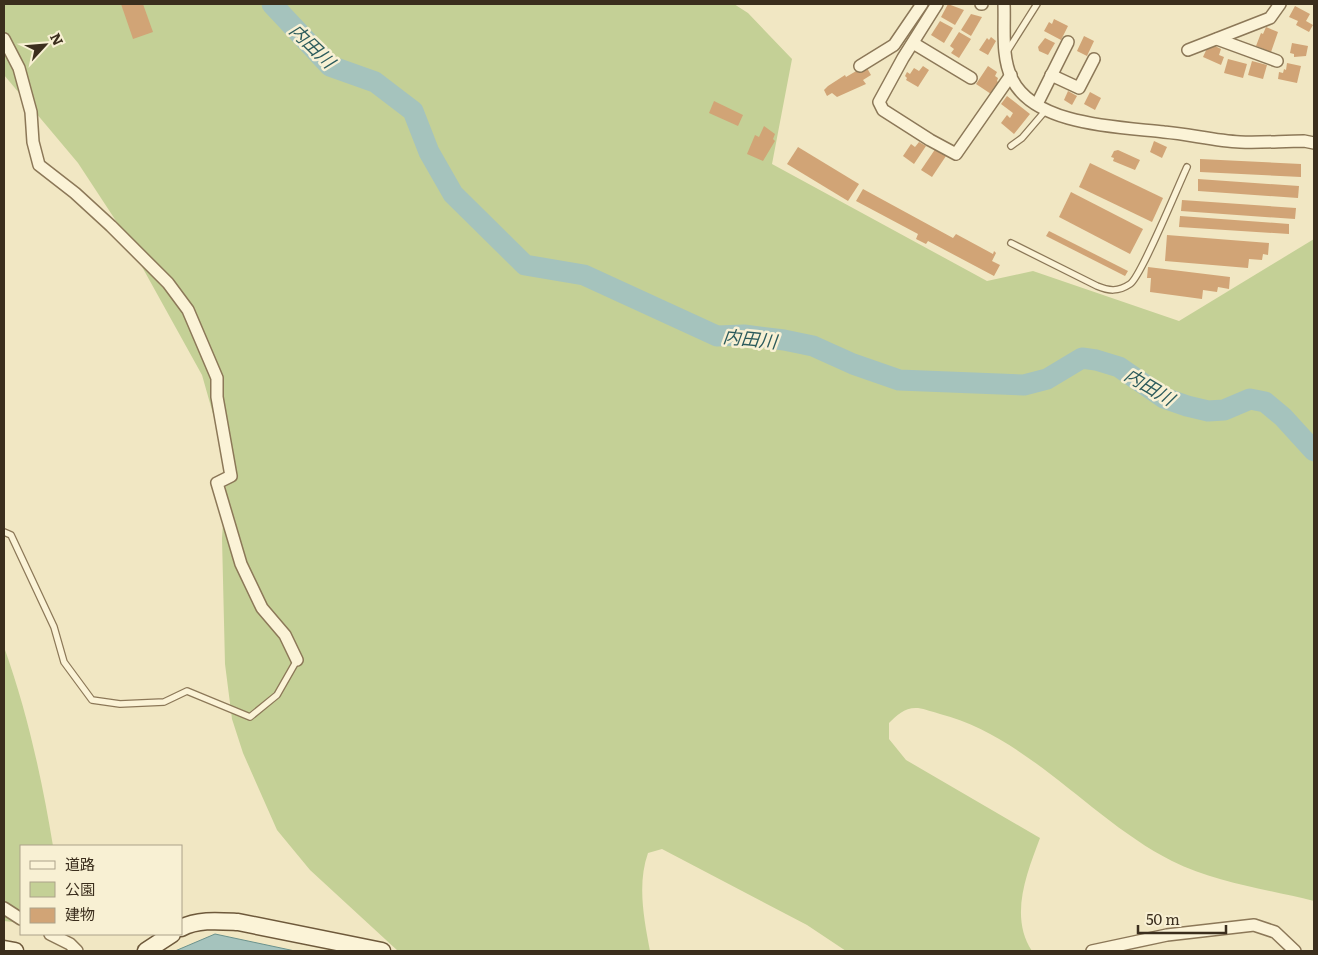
<svg xmlns="http://www.w3.org/2000/svg" width="1318" height="955" font-family="Literata,'Noto Sans JP',serif">
  <rect width="100%" height="100%" fill="#f1e7c3"/>
  <g fill="#c4d096">
    <path d="M4,4H734L748,13L792,59L772,164L987,281L1033,271L1179,321L1314,239V901C1267,889 1216,883 1172,861C1091,820 1029,737 940,714C933,712 925,709 918,708C905,707 897,715 889,723V739L906,760L1040,838C1027,873 1009,916 1032,951H846L807,925L662,849L648,853C637,884 644,919 650,951H398L310,870L277,830L243,753L232,719L225,664L222,538L226,478L219,435L202,375L120,227L78,163L4,75Z"/>
    <path d="M4,647C27,711 42,779 53,846H21V923L4,921Z"/>
  </g>
  <path fill="#a5c3bd" stroke="#6b928c" d="M215,934L295,951H175Z"/>
  <g fill="none" stroke-linecap="round" stroke-linejoin="round">
    <path stroke="#a5c3bd" stroke-width="21" d="M272,4L330,66L375,82L413,111L429,152L453,194L525,265L584,275L717,336L744,335L784,340L813,346L853,364L899,380L1024,385L1047,379L1082,358L1096,360L1119,367L1164,398L1187,406L1208,411L1224,410L1250,399L1265,402L1283,417L1314,451"/>
  </g>
  <g fill="#d1a476">
    <path d="M121,4H143L153,32L133,39Z"/>
    <path d="M948,4L964,10L955,25L941,17Z"/>
    <path d="M1295,6L1310,14L1306,21L1313,25L1309,32L1296,25L1298,21L1289,17Z"/>
    <path d="M971,14L982,17L971,36L961,30Z"/>
    <path d="M1054,19L1068,26L1061,40L1044,31L1049,22L1052,24Z"/>
    <path d="M940,21L953,28L944,43L931,35Z"/>
    <path d="M1266,27L1278,32L1271,52L1256,46L1261,33L1263,34Z"/>
    <path d="M959,32L971,39L959,58L951,53L954,49L950,46Z"/>
    <path d="M1084,36L1094,41L1087,56L1077,51Z"/>
    <path d="M991,37L996,41L988,55L979,50L987,38L989,40Z"/>
    <path d="M1045,38L1055,43L1048,55L1039,51L1038,47Z"/>
    <path d="M1292,43L1308,46L1306,56L1294,57V54L1290,53Z"/>
    <path d="M1213,45L1221,49L1219,55L1224,57L1221,65L1203,57L1208,46L1212,48Z"/>
    <path d="M1228,59L1247,64L1243,78L1224,73Z"/>
    <path d="M1252,61L1267,65L1263,79L1248,75Z"/>
    <path d="M1287,63L1301,66L1297,83L1278,79L1279,72L1283,73L1284,69L1286,70Z"/>
    <path d="M923,66L929,70L918,87L906,80L907,78L905,76L907,72L910,74L914,68L919,71Z"/>
    <path d="M988,66L997,72L995,76L998,78L997,81L999,83L991,94L976,84Z"/>
    <path d="M867,68L871,75L863,80L866,84L837,97L832,93L827,96L824,90L828,86L845,75L846,77L858,70L859,73Z"/>
    <path d="M1068,91L1077,96L1072,105L1064,100Z"/>
    <path d="M1090,92L1101,98L1095,110L1084,104Z"/>
    <path d="M1007,96L1030,114L1014,134L1001,123L1007,115L1010,118L1013,113L1001,104Z"/>
    <path d="M714,101L743,115L738,126L709,113Z"/>
    <path d="M764,126L775,134L773,139L775,141L763,161L747,154L755,135L759,137Z"/>
    <path d="M1154,141L1167,147L1162,158L1150,152Z"/>
    <path d="M919,142L926,146L914,164L903,156L911,144L915,147Z"/>
    <path d="M798,147L859,184L848,201L787,164Z"/>
    <path d="M936,148L946,156L932,177L921,170Z"/>
    <path d="M1118,150L1140,160L1135,170L1113,161L1114,158L1111,157L1114,151Z"/>
    <path d="M1200,159L1301,164V177L1200,172Z"/>
    <path d="M1090,163L1163,198L1152,222L1079,187Z"/>
    <path d="M1198,179L1299,186L1298,198L1198,191Z"/>
    <path d="M863,189L953,238L956,234L993,254L994,251L996,253L992,261L1000,265L994,276L928,241L926,244L916,239L918,234L856,201Z"/>
    <path d="M1071,192L1143,229L1130,254L1059,217Z"/>
    <path d="M1182,200L1296,208L1295,219L1181,211Z"/>
    <path d="M1180,216L1289,224V234L1179,227Z"/>
    <path d="M1049,231L1128,271L1125,276L1046,236Z"/>
    <path d="M1167,235L1269,243L1268,255L1263,254L1262,260L1249,259L1248,268L1165,261Z"/>
    <path d="M1148,267L1230,277L1229,289L1218,287L1217,292L1203,290L1202,299L1150,292L1151,278H1147Z"/>
  </g>
  <g fill="none" stroke-linecap="round" stroke-linejoin="round">
    <g stroke="#8c7858" stroke-width="8">
      <g id="lane">
        <path d="M1006,53L1037,4"/>
        <path d="M1011,146L1022,138L1046,110"/>
        <path d="M1011,243L1097,286C1109,291 1118,292 1130,284C1141,277 1178,186 1187,167"/>
        <path d="M4,532L11,535L54,627L64,662L92,700L120,704L164,702L187,691L250,717L277,695L297,660"/>
      </g>
    </g>
    <g stroke="#8c7858" stroke-width="14">
      <g id="street">
        <path d="M937,4L903,58L879,102L883,110L930,140L956,154L1011,75"/>
        <path d="M981,4H982"/>
        <path d="M1004,4C1005,28 1001,56 1012,79C1035,126 1120,127 1164,132C1189,134 1215,141 1240,142C1261,143 1283,141 1304,141L1314,143"/>
        <path d="M4,39L19,68L31,112L33,142L39,165L75,193L111,226L168,283L188,310L217,378V397L231,476L217,483L241,564L262,608L285,635L297,660"/>
        <path d="M1217,39L1277,61"/>
        <path d="M913,43L971,78"/>
        <path d="M1188,50L1270,18L1280,4"/>
        <path d="M860,66L894,45L922,4"/>
        <path d="M1051,75L1079,88L1094,59"/>
        <path d="M1037,104L1068,42"/>
        <path d="M4,908L21,919"/>
        <path d="M50,934L70,944L77,951"/>
        <path d="M1092,951L1167,935L1254,925L1275,932L1295,951"/>
      </g>
    </g>
    <g stroke="#6e593b" stroke-width="19">
      <g id="secondary">
        <path d="M181,928C198,919 219,921 238,922L382,951"/>
        <path d="M4,949L15,951"/>
        <path d="M146,951L172,934"/>
      </g>
    </g>
    <use href="#lane" stroke="#fbf3d7" stroke-width="5.5"/>
    <use href="#street" stroke="#fbf3d7" stroke-width="11"/>
    <use href="#secondary" stroke="#fbf3d7" stroke-width="16"/>
  </g>
  <g text-anchor="middle" dominant-baseline="central" stroke-width="5" stroke-linejoin="round" paint-order="stroke">
    <g font-size="18" font-style="italic" fill="#2c5b5c" stroke="#f8f0d3">
      <text transform="translate(313 45) rotate(44)">内田川</text>
      <text transform="translate(750 338) rotate(6)">内田川</text>
      <text transform="translate(1150 386) rotate(31)">内田川</text>
    </g>
  </g>
  <rect width="1318" height="955" fill="none" stroke="#3b2e1d" stroke-width="10"/>
  <rect x="20" y="845" width="162" height="90" fill="#f8f0d3" stroke="#aca28a"/>
  <rect x="30" y="861" width="25" height="8" fill="#fbf3d7" stroke="#aca28a"/>
  <text x="65" y="870" font-size="15" fill="#3b2e1d">道路</text>
  <rect x="30" y="882" width="25" height="15" fill="#c4d096" stroke="#aca28a"/>
  <text x="65" y="895" font-size="15" fill="#3b2e1d">公園</text>
  <rect x="30" y="908" width="25" height="15" fill="#d1a476" stroke="#aca28a"/>
  <text x="65" y="920" font-size="15" fill="#3b2e1d">建物</text>
  <g transform="translate(45 45) rotate(64)" stroke="#f8f0d3" stroke-width="4" paint-order="stroke">
  <path d="M0-4L9 19L0 12L-9 19Z" fill="#3b2e1d"/>
  <text y="-8" font-size="14" font-weight="bold" text-anchor="middle" fill="#3b2e1d">N</text>
  </g>
  <path d="M1138 925v8h88v-8" fill="none" stroke="#3b2e1d" stroke-width="2.5"/>
  <text x="1146" y="925" font-size="15" fill="#3b2e1d" stroke="#f8f0d3" stroke-width="4" paint-order="stroke">50 m</text>
</svg>
